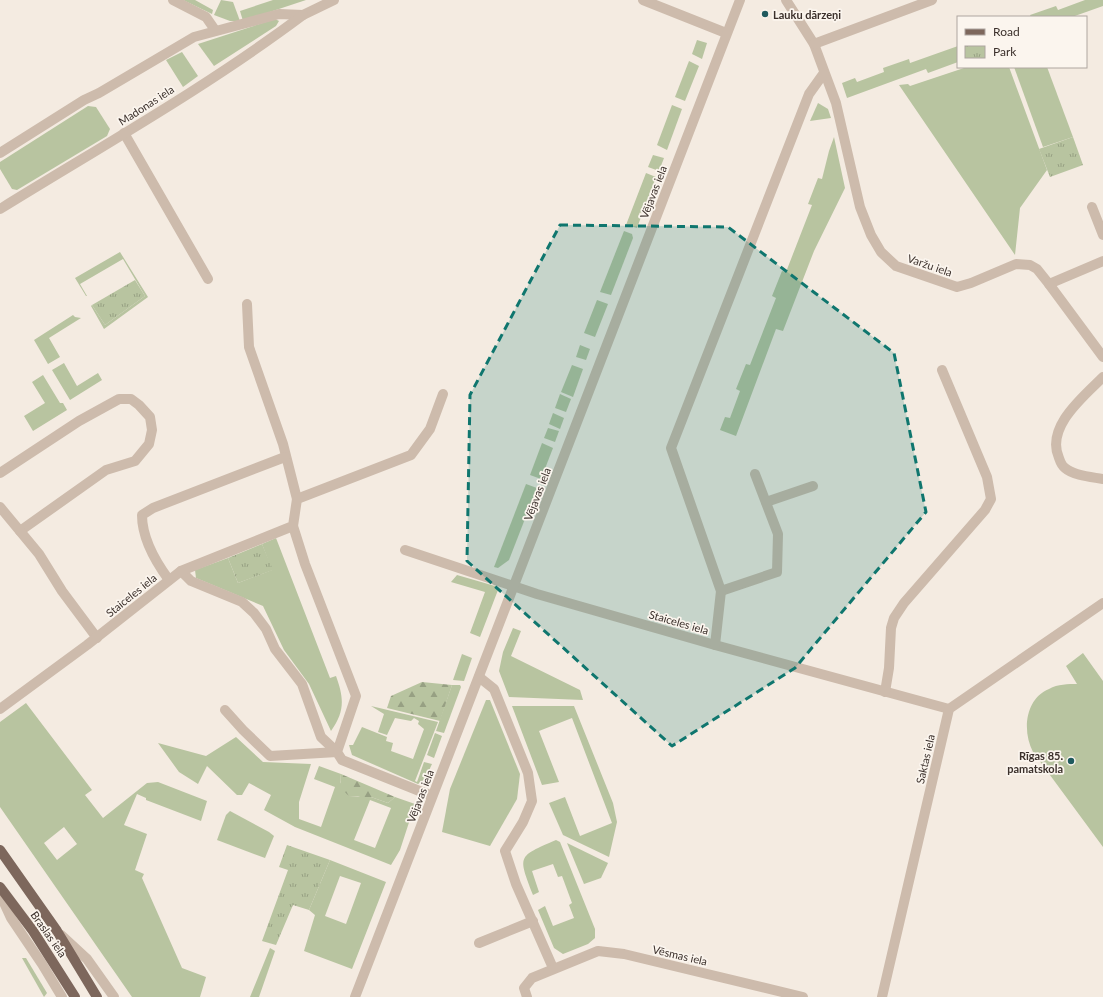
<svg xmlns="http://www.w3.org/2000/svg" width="1103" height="997" font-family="Lato,sans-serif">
  <defs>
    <pattern id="forest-firs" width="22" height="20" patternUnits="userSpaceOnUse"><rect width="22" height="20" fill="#b8c4a0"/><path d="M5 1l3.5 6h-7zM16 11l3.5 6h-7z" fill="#97a083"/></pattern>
    <pattern id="park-tufts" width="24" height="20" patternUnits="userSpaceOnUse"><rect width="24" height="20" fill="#b8c4a0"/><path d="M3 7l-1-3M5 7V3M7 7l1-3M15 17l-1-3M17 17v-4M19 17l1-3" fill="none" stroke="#97a083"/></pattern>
  </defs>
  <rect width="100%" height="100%" fill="#f4ebe1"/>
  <g fill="#b8c4a0" fill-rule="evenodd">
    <path d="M183,0H195L213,10L212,14Z"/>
    <path d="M221,0L233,2L240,21H230L214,15Z"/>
    <path d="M273,0H306L243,21L240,11Z"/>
    <path d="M1085,0H1103V6L1072,17H1031L1030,15L1056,6L1058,10Z"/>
    <path d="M275,19L279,21L276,26L214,66L198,44Z"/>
    <path d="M697,40L707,43L702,59L692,54Z"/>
    <path d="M958,46V62L928,73L926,69L847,98L842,83L855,78L857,82L884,72L883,68L909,59L910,63Z"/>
    <path d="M182,52L198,76L183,87L166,60Z"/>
    <path d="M689,61L699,66L685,101L675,97Z"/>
    <path d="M967,67H1009L1047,170L1020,208L1015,255L899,85L908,84L910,86Z"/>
    <path d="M1014,67H1047L1073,137L1043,147Z"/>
    <path d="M818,103L828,109L831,118L810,121Z"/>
    <path d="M672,105L682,109L667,150L657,145Z"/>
    <path d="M88,106L96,107L110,129L107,136L17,190L12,189L0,169V162Z"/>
    <path d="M834,137L845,188L814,251L783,331L776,329L736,436L720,430L725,417L730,418L740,391L736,389L746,364L750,365L776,298L772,296L782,271L786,272L812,205L808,204L818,178L822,179L829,151Z"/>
    <path d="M653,155L664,158L659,171L648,167Z"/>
    <path d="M646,173L656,177L643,212L639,213L641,217L637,228L626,225Z"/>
    <path d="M624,231L632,234L633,238L611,295L600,292Z"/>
    <path d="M120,252L148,297L104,329L91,306L92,305L105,325L145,296L123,259L80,284L87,296H86L75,278Z"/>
    <path d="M597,300L608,304L595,337L584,333Z"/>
    <path d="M73,315L75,317L81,318L49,338L60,357L48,364L34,340Z"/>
    <path d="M580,345L590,349L586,360L576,357Z"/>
    <path d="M64,363L77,386L98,373L102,380L70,400L52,370Z"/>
    <path d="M572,365L583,369L573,397L561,392Z"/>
    <path d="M43,375L60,403H63L67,410L33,431L24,416L45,403L32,382Z"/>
    <path d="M560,394L571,399L566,412L555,408Z"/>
    <path d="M553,413L564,418L560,429L549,424Z"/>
    <path d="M548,428L559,431L555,442L544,438Z"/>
    <path d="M542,443L553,448L541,479L530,475Z"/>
    <path d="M526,484L537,488L509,560L498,568L494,567Z"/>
    <path d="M276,538L330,678L336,676C344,698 345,711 331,731L309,684L284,650L263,606L196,578L195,570L228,558L238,583L272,570L262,544Z"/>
    <path d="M457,575L495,586L498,590L480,637L470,633L485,592L451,582Z"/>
    <path d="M513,628L521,631L511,656L580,690L583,700L509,697L499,671L503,652Z"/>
    <path d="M1083,653L1103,681V847L1033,752C1022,731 1025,699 1049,689C1058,684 1068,684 1077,684L1066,666Z"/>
    <path d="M462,654L472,658L464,681L453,680Z"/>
    <path d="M452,685H460L461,687L444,733L436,731Z"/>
    <path d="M486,700H490L520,774L517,799L490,846L442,832L450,789Z"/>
    <path d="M26,703L92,790L85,795L103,818L147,783L158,782L207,801L201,821L146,800V798L137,794L124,825L147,834L135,870L144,874L142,878L182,968L206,977L200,997H132L0,807V722ZM64,827L77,844L57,860L44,843Z"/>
    <path d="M371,706L438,722L415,781L417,782L424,762L432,764C428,772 426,781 418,784L352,755L349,745H353L362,727L387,737L386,741L393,743L391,751L413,759L424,729L418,724L419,721L414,718L411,721L395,718L387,735L378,732L384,714Z"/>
    <path d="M512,706H574L613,803L617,822L609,857L563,835L549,803L565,797L580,836L612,823L572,718L539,731L559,782L542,785Z"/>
    <path d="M435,733L442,736L434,758L427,755Z"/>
    <path d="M236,737L263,762L311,764L299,802V819L321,827L335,787L314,779L319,766L341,774L340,782L349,796L371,797L388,803L395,797L415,804L400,850L391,865L295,827L264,810L271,795L249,783L242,795H237L207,766L198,784L179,772L158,743L206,756ZM370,800L391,808L375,848L354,840Z"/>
    <path d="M230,811L269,832L274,836L265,858L217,840L226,815Z"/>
    <path d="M556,840L560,842L595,929V938L588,944L563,954L554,948L538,910L545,906L553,926L574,918L569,905L572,903L562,876L558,877L553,864L532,871L539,892L533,895C518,855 517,857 556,840Z"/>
    <path d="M567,843L608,863L601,878L584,884Z"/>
    <path d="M330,860L386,882L352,969L304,951L315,915L309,910ZM340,876L361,883L346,924L325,916Z"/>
    <path d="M270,948L275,951L259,997H250Z"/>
    <path d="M22,958H26L47,993L44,997Z"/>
  </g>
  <g fill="url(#forest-firs)">
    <path d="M422,682L452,685L440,721L387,708L391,696Z"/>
    <path d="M341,774L395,797L388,803L371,797L366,800L358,796H349C341,789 339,784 341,774Z"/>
  </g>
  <g fill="url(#park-tufts)">
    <path d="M1073,137L1083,165L1050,177L1039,149Z"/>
    <path d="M135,280L145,296L105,325L92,305Z"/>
    <path d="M262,544L273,570L238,583L228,558Z"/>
    <path d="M287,845L330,860L309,910L293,905L276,945L262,941L288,870L279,867Z"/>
  </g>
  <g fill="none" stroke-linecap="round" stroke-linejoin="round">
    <g stroke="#cdbbac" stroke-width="10">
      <path d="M173,0L206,17L215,30"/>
      <path d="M643,0L726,33"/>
      <path d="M786,0L814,44L836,103L860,207L871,235L881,252L896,266L957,287L971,283L1016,264L1030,265L1037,269L1049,284L1103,357"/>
      <path d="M814,44L932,0"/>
      <path d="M124,133L208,279"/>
      <path d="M0,153L84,100L99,93L194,37L279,14L303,15L334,0"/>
      <path d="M1092,207L1103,235"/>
      <path d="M0,209C102,146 207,87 303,15"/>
      <path d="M1049,284L1103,261"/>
      <path d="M247,304L249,347L283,444L297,499"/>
      <path d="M1103,377C1084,396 1045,427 1059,458C1060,461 1062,466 1065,468C1074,476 1092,477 1103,479"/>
      <path d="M0,473L79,421L119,399H131L139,405L150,417L152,430L149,444L135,461L106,470L20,531"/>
      <path d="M766,502L813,486"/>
      <path d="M0,507L39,554L62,591L97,638"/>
      <path d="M293,526L305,564L356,696L337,752L342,760L432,796"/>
      <path d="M405,550L537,594L715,645L949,709"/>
      <path d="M181,571L191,581L242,602L254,613L266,629L275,649L302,684L321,737L337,752"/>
      <path d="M169,580C155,561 142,538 142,515L153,508L285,457"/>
      <path d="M721,591L777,572L778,534L755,474"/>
      <path d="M715,645L721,591L671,448L809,94L824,73"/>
      <path d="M479,677L494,689L528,773L532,801L523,822L505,851L516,884L553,968"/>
      <path d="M885,692L889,668L891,628L894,618L904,603L985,510L991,499L987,477L942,370"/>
      <path d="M0,709L87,645L181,571L293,526L297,499L411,455L430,429L443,394"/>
      <path d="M225,710L243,730L270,756L337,752"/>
      <path d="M0,894L11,918L42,964L62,997"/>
      <path d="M61,935L87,959L114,997"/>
      <path d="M479,943L533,921"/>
      <path d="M355,997L740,0"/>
      <path d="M527,997L524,988L532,978L598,951L624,954L803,997"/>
      <path d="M882,997L949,709L1103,603"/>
    </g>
    <g stroke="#7d675c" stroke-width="10">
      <path d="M0,850L57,931L97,997"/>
      <path d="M0,887L33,931L75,997"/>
    </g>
  </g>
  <path fill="#0f766e" fill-opacity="0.2" stroke="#0f766e" stroke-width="3" stroke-dasharray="8 5" stroke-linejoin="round" d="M560,225L728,227L894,353L926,512L795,668L672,746L467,561L470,395Z"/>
  <g fill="#1f5a5e" stroke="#fbf5ee" stroke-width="1.5">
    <circle cx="765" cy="14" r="4"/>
    <circle cx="1071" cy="761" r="4"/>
  </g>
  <g text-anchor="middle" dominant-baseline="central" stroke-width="3.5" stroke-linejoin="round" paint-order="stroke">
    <g font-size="11" font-weight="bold" fill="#3b302b" stroke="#fbf5ee" text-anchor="start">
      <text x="773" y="14">Lauku dārzeņi</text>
      <text x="1063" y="755" text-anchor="end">Rīgas 85.<tspan x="1063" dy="13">pamatskola</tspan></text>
    </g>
    <g font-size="11" fill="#3b302b" stroke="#fbf5ee">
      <text transform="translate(146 105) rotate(-33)">Madonas iela</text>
      <text transform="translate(653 192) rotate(-69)">Vējavas iela</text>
      <text transform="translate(930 265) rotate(19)">Varžu iela</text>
      <text transform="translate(537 494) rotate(-69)">Vējavas iela</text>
      <text transform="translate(131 595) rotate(-39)">Staiceles iela</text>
      <text transform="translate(679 622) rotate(16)">Staiceles iela</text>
      <text transform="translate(925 759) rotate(-77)">Saktas iela</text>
      <text transform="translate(420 796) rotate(-69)">Vējavas iela</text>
      <text transform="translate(49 934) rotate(55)">Braslas iela</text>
      <text transform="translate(680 955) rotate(13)">Vēsmas iela</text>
    </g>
  </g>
  <rect x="957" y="16" width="130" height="52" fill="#fbf5ee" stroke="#aea6a0"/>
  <rect x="965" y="29" width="20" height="6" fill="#7d675c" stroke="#aea6a0"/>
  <text x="993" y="36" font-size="12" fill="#3b302b">Road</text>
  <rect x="965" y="46" width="20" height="12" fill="url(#park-tufts)" stroke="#aea6a0"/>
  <text x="993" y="56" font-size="12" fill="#3b302b">Park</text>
</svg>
